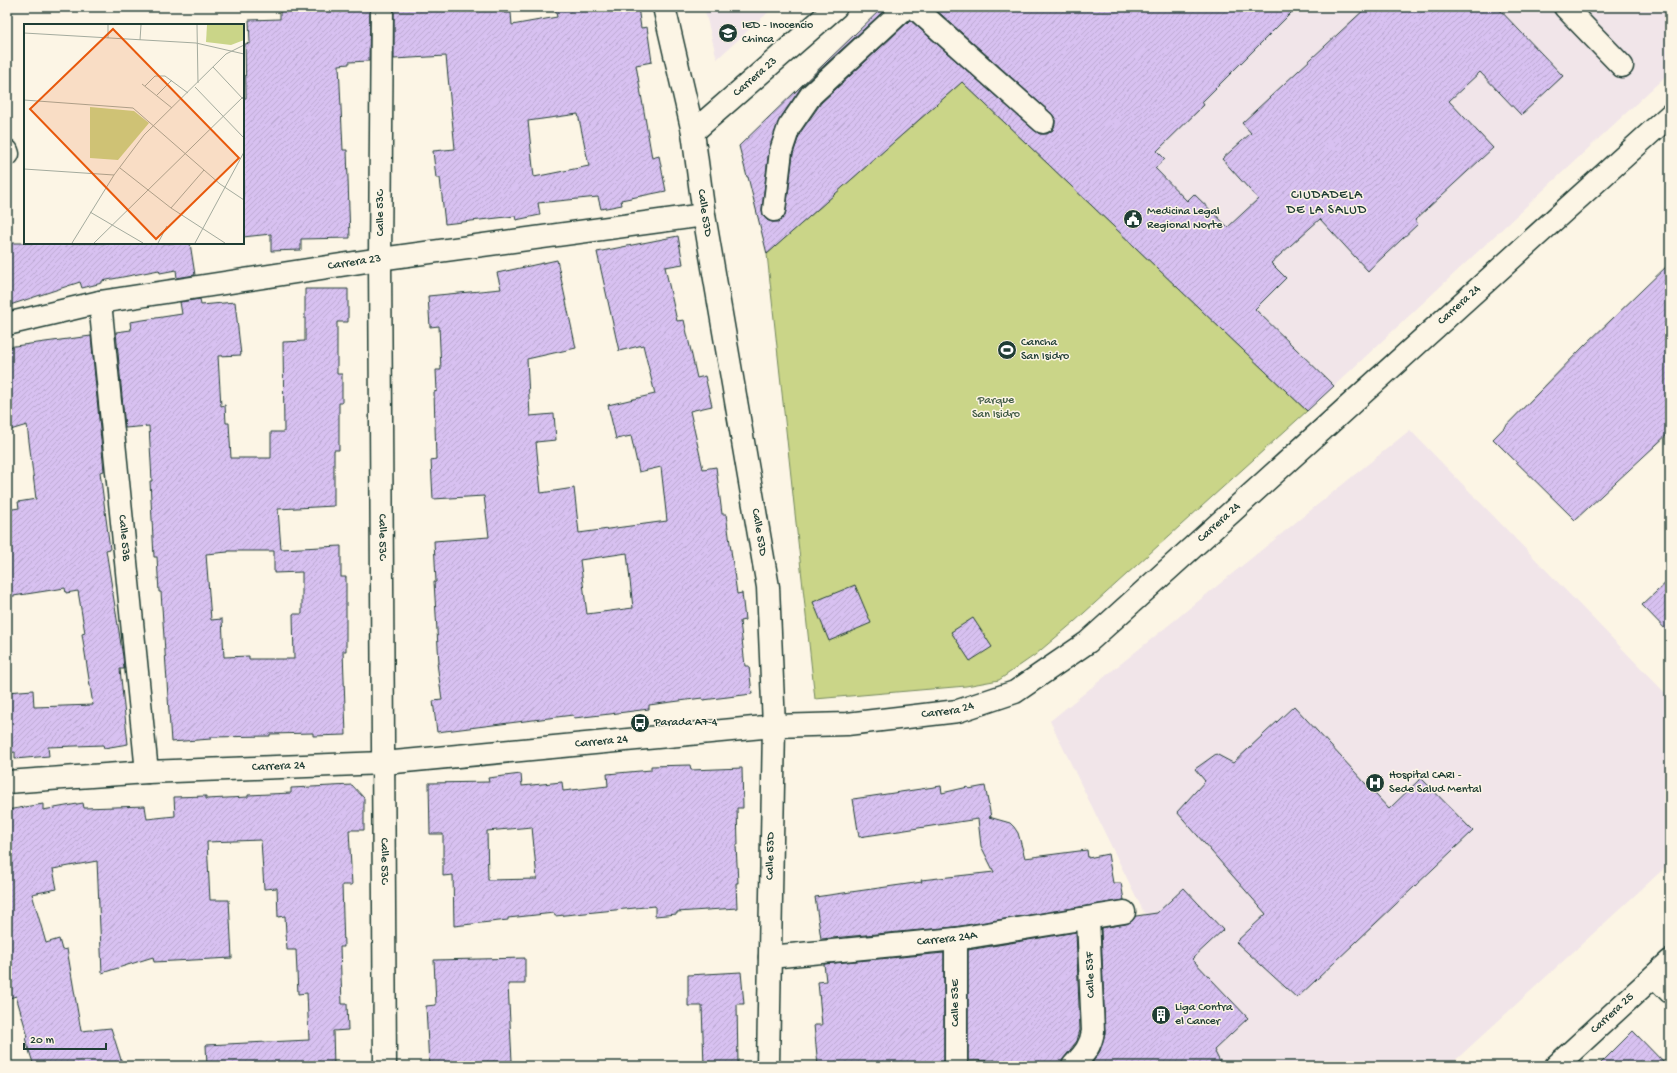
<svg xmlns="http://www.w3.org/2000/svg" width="1677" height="1073" font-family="'Gochi Hand',sans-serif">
  <defs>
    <pattern id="building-hatch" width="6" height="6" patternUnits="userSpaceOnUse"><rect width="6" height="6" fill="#d8c1f1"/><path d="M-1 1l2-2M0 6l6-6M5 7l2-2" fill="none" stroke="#b9a7cf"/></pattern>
  </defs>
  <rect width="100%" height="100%" fill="#fcf5e5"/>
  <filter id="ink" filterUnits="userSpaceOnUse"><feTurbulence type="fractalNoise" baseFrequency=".025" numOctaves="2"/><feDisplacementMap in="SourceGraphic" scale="8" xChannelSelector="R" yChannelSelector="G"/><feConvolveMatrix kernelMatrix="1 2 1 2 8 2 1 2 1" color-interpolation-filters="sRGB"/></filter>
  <g filter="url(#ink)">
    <g fill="#f1e5e9">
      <path d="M704,7H774L717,59Z"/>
      <path d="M1083,7H1670V72L1334,386L1106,163Z"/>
      <path d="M1410,430L1670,698V863L1449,1066H1222L1169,964L1050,721Z"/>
    </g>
    <path fill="#cad588" stroke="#74895e" d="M962,82L1307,411L1074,622L1035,655L999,680L966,686L815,699L767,254Z"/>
    <g fill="url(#building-hatch)" stroke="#1f3d34" fill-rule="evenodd">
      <path d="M280,7H370L369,61L349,62V64L339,65L343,150H347L350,238L301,239V250L271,251V234L243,237V98H246L245,44L250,43L249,20L280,19Z"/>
      <path d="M394,7H503L504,13H511L512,25L557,17L555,7H638L641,28L647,27L652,62L636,65L652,158L659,156L666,191L621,200L622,205L601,209L598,197L538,203L540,215L516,220L515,216L445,224L440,178H436L433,151L455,149L446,56L394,59ZM578,114L589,166L534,177L528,121Z"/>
      <path d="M883,7H888L802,86L779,120L769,149L762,209L763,215L767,220L772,222H779L784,217L786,211L793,154L800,133L821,103L910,20L1035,131L1040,134H1047L1053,130L1055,124V118L1051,113L933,7H1297L1202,102L1204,105L1157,151L1165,159L1155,168L1187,201L1194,194L1228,227L1258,199L1222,159L1251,133L1242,123L1367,7H1497L1563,76L1521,115L1480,72L1449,101L1493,148L1415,220L1418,224L1368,271L1320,219L1271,263L1286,278L1255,309L1334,386L1307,411L962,82L767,254L748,177H747L739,146Z"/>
      <path d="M678,236L683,264L665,267L677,321L684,320L697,378L705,376L712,406L690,411L703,469L716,467L722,514H726L737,594L742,593L745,620L740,621L745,666H749L752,694L703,700L702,698L649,705V709L610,714L574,718L573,715L437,732L433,701L442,700L437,663H439L434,582H436L434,541L489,537L484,496L433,499L431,460L436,459L434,392L437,391L436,370H441L439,326L430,327L428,296L501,289L497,273L557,260L576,348L527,359L530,416L554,414L556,440L536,442L541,493L574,488L579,533L667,521L661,467L639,472L631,436L616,439L608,405L655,394L643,345L619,351L597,252ZM627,553L633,608L587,614L580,560Z"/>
      <path d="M7,243H190L195,275L177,278L176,270L160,273L159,270L102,281V283L82,288L80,282L7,306Z"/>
      <path d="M1670,263V432L1575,520L1493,439L1584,346Z"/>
      <path d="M305,289H348V322H337V374H342V403H339V450H334V506L278,509L281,549L341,546V577H346V651H343L346,735L313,736V733L270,734V736L211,737V739L171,742L161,592H159L157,557H154L150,481H152L149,426L125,428L116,332L131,330L130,322L182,314L180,302L200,299L201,305L235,302L241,355L218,356L221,406L225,405L226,423H229L231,458H271V432H284L283,342L305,341ZM228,551H274V573L302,572V614H293L294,659H249V656L224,657L222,619L211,620L206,554L228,552Z"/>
      <path d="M91,336L104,471L100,472L110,549L106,550L123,657L124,669H120L128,744L104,748L103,745L48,747L49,756L15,759V752L7,753V692L33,690L34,707L93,705L82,634L85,633L78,591L66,593L65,588L7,597V510L19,508L18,502L36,499L27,425L7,431V347Z"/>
      <path d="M1670,579V634L1642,605Z"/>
      <path d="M855,585L871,623L829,641L813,602Z"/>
      <path d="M973,618L992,647L970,661L951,632Z"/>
      <path d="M1294,706L1389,809L1421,778L1473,831L1297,998L1236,942L1266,914L1177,812L1205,781L1195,769L1216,754L1233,763Z"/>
      <path d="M690,765L691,770L742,768L743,808H737L738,845H736L738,883H736L737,908L677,912V914L655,916V906L555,916L554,913L508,918V920L454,926L453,875L443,876V834H430L429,783L489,782L488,778L521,774L522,786L562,782L563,791L608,786L607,774L651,770V766ZM532,827L537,879L488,880L487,831Z"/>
      <path d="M352,785L364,798V830H349L352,885H342L344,947H340L342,1004H347L348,1030L333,1031L334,1066H207L206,1045L309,1040L307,993L298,994L296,950H287L285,916L278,917L277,888L264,889L261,840L207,842L210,900H229L232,958L154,962L153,957L102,973L97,861L53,869L57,889L32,894L46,943L59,939L62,950L67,949L81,1031L111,1028L123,1066H34L25,1038L28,1037L16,996L7,999V810L43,804V810L83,803L84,808L145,806L147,819L175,816L174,797L206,796V799L248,797V795L291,793V788Z"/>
      <path d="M941,786L942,793L968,787L969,789L985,786L991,817H989L1010,823L1014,827L1018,833L1025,858L1087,850L1088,858L1108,854L1113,883H1121L1124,900L954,927L821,939L815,897L922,882L921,880L994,872L981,846L978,819L859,837L853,799Z"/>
      <path d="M1184,888L1223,930L1192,959L1248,1018L1214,1050L1222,1066H1090L1100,1051L1105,1033L1101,928L1126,924L1132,921L1136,916L1157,913Z"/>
      <path d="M1076,932L1080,1030L1077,1041L1064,1058L1061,1066H996L995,1060L968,1061V950Z"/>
      <path d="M944,953V1062L901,1066H818L814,1025H822L818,982L826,981L824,964Z"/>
      <path d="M525,958V984H508L512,1061L480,1062V1066H429L426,1006L436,1005L434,960Z"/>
      <path d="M741,972L744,1004H737L738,1065L704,1066L702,1006H688V975Z"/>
      <path d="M1633,1031L1667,1066H1598Z"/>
    </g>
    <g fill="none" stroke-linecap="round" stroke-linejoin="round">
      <g stroke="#1f3d34" stroke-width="25">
        <g id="minor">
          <path id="s1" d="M382,7L380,259L385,1066"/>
          <path id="s2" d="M664,7L693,132L704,215L768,587L774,726L768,1066"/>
          <path d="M914,7L1043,122"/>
          <path d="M1565,7L1622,66"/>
          <path id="s3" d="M693,132L836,7"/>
          <path d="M7,151L8,154"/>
          <path d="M774,210L781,151L789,127L811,95L906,7"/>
          <path id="s4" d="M100,302L147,772"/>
          <path id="s5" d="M7,324L100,302L380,259L704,215"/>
          <path id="s6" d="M7,782L147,772L384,763L774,726L847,724L958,711L1015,692L1088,642L1670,115"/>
          <path d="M956,939V1066"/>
          <path id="s7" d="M770,957L956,939L1124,912"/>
          <path d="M1654,976L1670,992"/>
          <path d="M1073,1066C1083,1055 1091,1047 1093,1031L1088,919"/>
          <path id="s8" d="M1556,1066L1670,961"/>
        </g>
      </g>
      <use href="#minor" stroke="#fcf5e5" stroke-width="22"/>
    </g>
  </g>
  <defs>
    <g id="school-disc" transform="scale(1)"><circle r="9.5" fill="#1f3d34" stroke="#fcf5e5"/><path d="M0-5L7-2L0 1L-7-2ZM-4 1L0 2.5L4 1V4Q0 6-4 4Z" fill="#fff"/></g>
    <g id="civic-disc" transform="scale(1)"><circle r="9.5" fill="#1f3d34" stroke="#fcf5e5"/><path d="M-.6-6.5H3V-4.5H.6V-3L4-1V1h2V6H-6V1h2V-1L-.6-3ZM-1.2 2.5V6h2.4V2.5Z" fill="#fff"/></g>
    <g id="stadium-disc" transform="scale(1)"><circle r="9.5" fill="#1f3d34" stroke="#fcf5e5"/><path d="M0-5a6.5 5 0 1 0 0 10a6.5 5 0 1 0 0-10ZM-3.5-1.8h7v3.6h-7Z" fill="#fff"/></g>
    <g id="bus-disc" transform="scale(1)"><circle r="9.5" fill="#1f3d34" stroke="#fcf5e5"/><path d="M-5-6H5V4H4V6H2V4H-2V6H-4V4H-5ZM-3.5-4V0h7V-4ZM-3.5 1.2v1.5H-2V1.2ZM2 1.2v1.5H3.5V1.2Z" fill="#fff"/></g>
    <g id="hospital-disc" transform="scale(1)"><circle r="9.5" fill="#1f3d34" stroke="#fcf5e5"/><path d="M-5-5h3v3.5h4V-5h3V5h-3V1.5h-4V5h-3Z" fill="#fff"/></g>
    <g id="building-disc" transform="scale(1)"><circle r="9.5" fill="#1f3d34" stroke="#fcf5e5"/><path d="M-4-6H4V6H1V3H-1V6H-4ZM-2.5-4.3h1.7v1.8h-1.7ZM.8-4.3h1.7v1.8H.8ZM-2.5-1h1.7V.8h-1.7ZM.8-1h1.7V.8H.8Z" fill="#fff"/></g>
  </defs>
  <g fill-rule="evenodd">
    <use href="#school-disc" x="728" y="33"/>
    <use href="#civic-disc" x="1133" y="219"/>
    <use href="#stadium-disc" x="1007" y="350"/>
    <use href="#bus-disc" x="640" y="723"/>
    <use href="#hospital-disc" x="1375" y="783"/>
    <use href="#building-disc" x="1161" y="1015"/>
  </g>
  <g text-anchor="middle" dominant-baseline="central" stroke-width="3" stroke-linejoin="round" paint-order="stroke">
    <g font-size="12" fill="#1f3d34" stroke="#fcf5e5" text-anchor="start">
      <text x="742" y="26">IED - Inocencio<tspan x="742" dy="14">Chinca</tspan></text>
      <text x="1147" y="212">Medicina Legal<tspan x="1147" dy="14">Regional Norte</tspan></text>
      <text x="1021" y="343">Cancha<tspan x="1021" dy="14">San Isidro</tspan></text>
      <text x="654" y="723">Parada A7-4</text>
      <text x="1389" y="776">Hospital CARI -<tspan x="1389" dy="14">Sede Salud Mental</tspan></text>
      <text x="1175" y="1008">Liga Contra<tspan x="1175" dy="14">el Cancer</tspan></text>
    </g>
    <g font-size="12" fill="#1f3d34" stroke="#fcf5e5">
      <text stroke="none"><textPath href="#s3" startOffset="83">Carrera 23</textPath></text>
      <text transform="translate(381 213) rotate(-90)">Calle 53C</text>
      <text stroke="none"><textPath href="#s2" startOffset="210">Calle 53D</textPath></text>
      <text stroke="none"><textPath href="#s5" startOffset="353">Carrera 23</textPath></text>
      <text stroke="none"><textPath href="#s6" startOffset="1604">Carrera 24</textPath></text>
      <text stroke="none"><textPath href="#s6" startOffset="1280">Carrera 24</textPath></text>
      <text stroke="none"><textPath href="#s2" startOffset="534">Calle 53D</textPath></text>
      <text stroke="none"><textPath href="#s1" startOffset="530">Calle 53C</textPath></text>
      <text stroke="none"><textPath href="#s4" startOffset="237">Calle 53B</textPath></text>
      <text stroke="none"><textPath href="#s6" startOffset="944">Carrera 24</textPath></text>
      <text stroke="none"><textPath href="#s6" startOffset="596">Carrera 24</textPath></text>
      <text stroke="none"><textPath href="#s6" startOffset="272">Carrera 24</textPath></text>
      <text transform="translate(771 856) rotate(-89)">Calle 53D</text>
      <text stroke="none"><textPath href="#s1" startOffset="854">Calle 53C</textPath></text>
      <text stroke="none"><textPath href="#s7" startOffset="178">Carrera 24A</textPath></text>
      <text transform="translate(1091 975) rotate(-92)">Calle 53F</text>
      <text transform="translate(956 1003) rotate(-90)">Calle 53E</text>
      <text stroke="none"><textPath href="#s8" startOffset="77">Carrera 25</textPath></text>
    </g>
    <g font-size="12" fill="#415b45" stroke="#fcf5e5">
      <text x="996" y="401">Parque<tspan x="996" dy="14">San Isidro</tspan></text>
    </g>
    <g font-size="13" letter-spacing="1" fill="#1f3d34" stroke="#fcf5e5">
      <text x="1327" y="195">CIUDADELA<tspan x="1327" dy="15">DE LA SALUD</tspan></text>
    </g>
  </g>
  <g transform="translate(24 24)">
    <rect width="220" height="220" fill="#fcf5e5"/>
    <path d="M183,1H220V16L207,21L182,18Z" fill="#cad588"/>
    <path d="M66,83L110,87L125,99L94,136L66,134Z" fill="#cad588"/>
    <path fill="none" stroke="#a4ab9e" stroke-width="1" d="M173,1L174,59M0,9L172,19L220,30M84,14V1M116,16L117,1M189,43L220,76M118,60L148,84M121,62L131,52H141L164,69M171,63L220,114M133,71L148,56M0,76L109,84L196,160L220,176M96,144L147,184L201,219M0,145L90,151M147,184L180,146M66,188L119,219M48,219L90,151L120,111L202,30L220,21M70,219L220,72M134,219L143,202M171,219L220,128"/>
    <path fill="#e8590c" fill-opacity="0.15" stroke="#e8590c" stroke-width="2" d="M89,5L215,134L132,215L6,85Z"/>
    <rect width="220" height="220" fill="none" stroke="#1f3d34" stroke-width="2"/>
  </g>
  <rect width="1677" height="1073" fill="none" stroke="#fcf5e5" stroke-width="24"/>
  <rect x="12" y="12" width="1653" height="1049" fill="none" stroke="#1f3d34" stroke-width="1.5" filter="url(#ink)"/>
  <path d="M24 1043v6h82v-6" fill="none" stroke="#1f3d34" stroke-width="2"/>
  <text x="30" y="1043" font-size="12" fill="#1f3d34" stroke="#fcf5e5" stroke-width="3" paint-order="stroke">20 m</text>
</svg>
